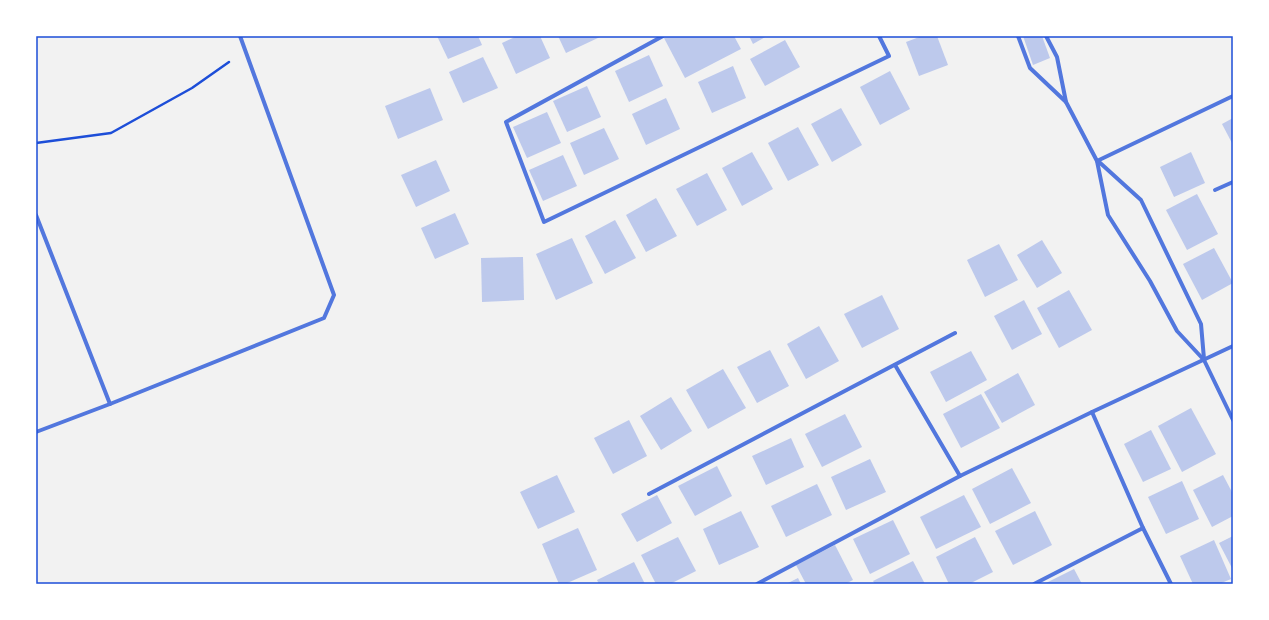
<svg xmlns="http://www.w3.org/2000/svg" width="1269" height="620" font-family="'Space Grotesk',sans-serif">
  <rect width="100%" height="100%" fill="#f2f2f2"/>
  <g fill="#bdc9ec">
    <path d="M437,36H478L482,45L448,59Z"/>
    <path d="M517,36H540L550,58L516,74L502,43Z"/>
    <path d="M558,36H599L600,37L566,53Z"/>
    <path d="M667,36H734L741,49L685,78L664,38Z"/>
    <path d="M749,36H767L753,44Z"/>
    <path d="M922,36H937L948,65L919,76L906,42Z"/>
    <path d="M1023,36H1042L1050,58L1033,65Z"/>
    <path d="M785,40L800,67L765,86L750,59Z"/>
    <path d="M649,55L663,86L629,102L615,71Z"/>
    <path d="M483,57L498,88L463,103L449,72Z"/>
    <path d="M733,66L746,98L712,113L698,82Z"/>
    <path d="M890,71L910,109L880,125L860,87Z"/>
    <path d="M587,86L601,117L567,132L553,101Z"/>
    <path d="M430,88L443,120L398,139L385,106Z"/>
    <path d="M666,98L680,129L646,145L632,114Z"/>
    <path d="M841,108L862,145L832,162L811,124Z"/>
    <path d="M547,112L561,143L527,158L513,127Z"/>
    <path d="M1233,118V145L1222,124Z"/>
    <path d="M798,127L819,165L788,181L768,143Z"/>
    <path d="M604,128L619,159L584,175L570,143Z"/>
    <path d="M752,152L773,189L742,206L722,168Z"/>
    <path d="M1191,152L1205,183L1174,197L1160,167Z"/>
    <path d="M563,155L577,186L543,201L529,170Z"/>
    <path d="M436,160L450,191L416,207L401,175Z"/>
    <path d="M707,173L727,210L697,226L676,189Z"/>
    <path d="M1197,194L1218,234L1187,250L1166,210Z"/>
    <path d="M656,198L677,236L646,252L626,215Z"/>
    <path d="M455,213L469,244L435,259L421,228Z"/>
    <path d="M615,220L636,258L605,274L585,236Z"/>
    <path d="M572,238L593,283L556,300L536,254Z"/>
    <path d="M1042,240L1062,273L1037,288L1017,255Z"/>
    <path d="M999,244L1018,280L985,297L967,260Z"/>
    <path d="M1214,248L1233,283L1202,300L1183,264Z"/>
    <path d="M523,257L524,300L482,302L481,258Z"/>
    <path d="M1069,290L1092,330L1059,348L1037,308Z"/>
    <path d="M882,295L899,329L862,348L844,314Z"/>
    <path d="M1024,300L1042,334L1012,350L994,316Z"/>
    <path d="M819,326L839,361L806,379L787,344Z"/>
    <path d="M770,350L789,386L757,403L737,367Z"/>
    <path d="M971,351L987,380L946,402L930,372Z"/>
    <path d="M723,369L746,408L708,429L686,390Z"/>
    <path d="M1018,373L1035,405L1002,423L984,392Z"/>
    <path d="M981,394L1000,428L961,448L943,414Z"/>
    <path d="M671,397L692,431L661,450L640,416Z"/>
    <path d="M1191,408L1216,454L1182,472L1158,426Z"/>
    <path d="M845,414L862,447L822,467L805,434Z"/>
    <path d="M629,420L647,456L613,474L594,438Z"/>
    <path d="M1151,430L1171,469L1143,482L1124,444Z"/>
    <path d="M791,438L804,467L766,485L752,456Z"/>
    <path d="M870,459L886,492L846,510L831,477Z"/>
    <path d="M717,466L732,496L695,516L678,486Z"/>
    <path d="M1012,468L1031,503L990,524L972,489Z"/>
    <path d="M557,475L575,512L538,529L520,492Z"/>
    <path d="M1223,475L1233,494V516L1212,527L1193,490Z"/>
    <path d="M1182,481L1199,519L1166,534L1148,497Z"/>
    <path d="M817,484L832,515L786,537L771,506Z"/>
    <path d="M657,495L672,523L637,542L621,514Z"/>
    <path d="M964,495L981,527L936,549L920,517Z"/>
    <path d="M741,511L759,547L719,565L703,529Z"/>
    <path d="M1035,511L1052,545L1013,565L995,531Z"/>
    <path d="M893,520L910,554L870,574L853,539Z"/>
    <path d="M578,528L597,570L565,584H559L542,544Z"/>
    <path d="M1233,536V570L1219,543Z"/>
    <path d="M678,537L696,571L670,584H656L641,555Z"/>
    <path d="M975,537L993,572L969,584H949L936,557Z"/>
    <path d="M1214,540L1231,579L1219,584H1193L1180,556Z"/>
    <path d="M835,545L853,580L845,584H806L796,565Z"/>
    <path d="M913,561L925,584H875L873,581Z"/>
    <path d="M634,562L645,584H599L597,580Z"/>
    <path d="M1074,569L1082,584H1044Z"/>
    <path d="M798,578L801,584H786Z"/>
  </g>
  <g fill="none" stroke-linecap="round" stroke-linejoin="round">
    <path stroke="#1d4ed8" stroke-width="2.5" d="M36,143L111,133L192,88L229,62"/>
    <g stroke="#5277de" stroke-width="4">
      <path d="M663,36L506,122L544,222L889,56L879,36"/>
      <path d="M1018,36L1030,68L1066,102"/>
      <path d="M1046,36L1057,57L1066,102L1097,161L1108,215L1150,281L1177,331L1204,360L1233,420"/>
      <path d="M1097,161L1233,96"/>
      <path d="M1098,161L1141,200L1201,324L1204,359"/>
      <path d="M1215,190L1233,182"/>
      <path d="M36,215L110,404"/>
      <path d="M895,365L960,476"/>
      <path d="M1092,412L1143,528L1171,584"/>
      <path d="M36,432L110,404L324,318L334,295L240,36"/>
      <path d="M649,494L955,333"/>
      <path d="M757,584L960,476L1092,412L1233,346"/>
      <path d="M1034,584L1143,528"/>
    </g>
  </g>
  <rect width="1269" height="620" fill="none" stroke="#ffffff" stroke-width="74"/>
  <rect x="37" y="37" width="1195" height="546" fill="none" stroke="#1d4ed8" stroke-width="1.5"/>
</svg>
